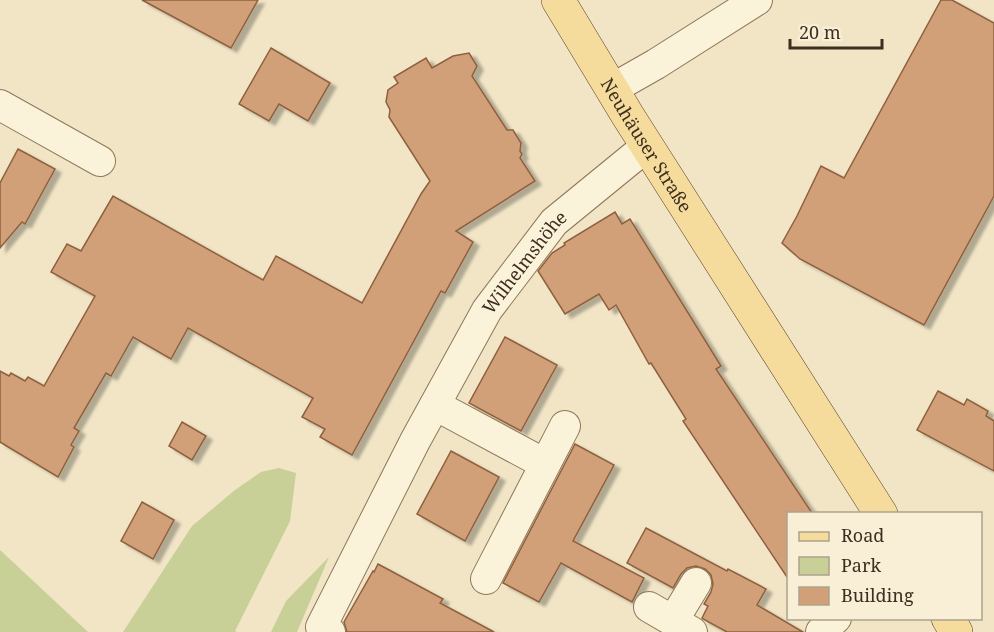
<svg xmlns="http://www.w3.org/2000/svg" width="994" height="632" font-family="'Noto Serif',serif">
  <defs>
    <filter id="shadow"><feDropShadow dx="6" dy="4" stdDeviation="1.5" flood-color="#0004"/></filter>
  </defs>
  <rect width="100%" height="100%" fill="#f1e5c6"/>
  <g fill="#c8d098">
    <path d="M279,468L296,473L290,521L235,631L237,632H123L192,526L235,490L261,472Z"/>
    <path d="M0,550L88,632H0Z"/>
    <path d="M329,557L297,632H271L286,601Z"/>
  </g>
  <g fill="#d1a079" stroke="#8e603e" stroke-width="1.5" filter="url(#shadow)">
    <path d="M142,0H258L231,48Z"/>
    <path d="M941,0H952L994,23V196L924,325L800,259L782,243L797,216L821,166L844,178Z"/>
    <path d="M271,48L330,83L308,121L279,104L269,121L239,104Z"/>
    <path d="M469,53L477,66L472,76L507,130H513L521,143L520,151L522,154L520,158L535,181L456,231L473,242L445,293L441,291L352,455L320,437L325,429L302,417L313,398L188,328L171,359L133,337L111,376L106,373L74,428L79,431L71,445L74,447L58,477L0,442V371L9,376L11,373L25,381L28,377L44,386L95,296L51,272L67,244L81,251L113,196L263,280L276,256L362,303L421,194L430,181L389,117L390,110L386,102L388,90L398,83L394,77L426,58L432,68L453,56Z"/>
    <path d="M18,149L55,169L25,224L22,222L0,248V183Z"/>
    <path d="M615,212L622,224L630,219L721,366L716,369L812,513H789V580L683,421L686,419L651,363L649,364L616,305L609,310L599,294L565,314L538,271L552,253L565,245L564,243Z"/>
    <path d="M505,337L557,365L521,431L469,403Z"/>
    <path d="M938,391L964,405L967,399L988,411L986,416L994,421V471L917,430Z"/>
    <path d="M182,422L206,436L192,460L169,446Z"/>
    <path d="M575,444L614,465L573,541L644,578L632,602L561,563L539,602L503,583Z"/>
    <path d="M451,451L499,477L465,541L417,514Z"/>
    <path d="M142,502L174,520L153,559L121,541Z"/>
    <path d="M646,528L727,571L728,569L766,589L757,605L803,632H727L703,619L702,618L708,606L704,604L711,592L713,584L711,575L705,569L696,566L687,568L681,574L673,588L627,563Z"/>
    <path d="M378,564L443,599L440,603L494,632H347L344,622L373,571L374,572Z"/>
  </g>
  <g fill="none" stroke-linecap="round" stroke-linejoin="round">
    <g stroke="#8e775a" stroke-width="32">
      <g id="minor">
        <path d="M612,89L656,64L757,0"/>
        <path d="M0,105L100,161"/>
        <path d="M435,405L545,464"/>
        <path d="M486,579L565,426"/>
        <path d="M649,607L692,632"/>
        <path d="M673,621L696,583"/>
        <path id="s1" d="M330,632L321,627L415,441L487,310L554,222L647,146"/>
        <path d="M821,632L836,618"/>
      </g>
    </g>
    <g stroke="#5b442e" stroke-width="34">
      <g id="major">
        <path id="s2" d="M558,0L628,116L881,514"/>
        <path d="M948,618L956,632"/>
      </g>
    </g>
    <use href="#minor" stroke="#fbf2da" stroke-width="30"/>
    <use href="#major" stroke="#f5dc9c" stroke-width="33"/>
  </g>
  <g text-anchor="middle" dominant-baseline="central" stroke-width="4.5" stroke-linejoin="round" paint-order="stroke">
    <g font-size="18" fill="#3d2e1f" stroke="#f8efd6">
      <text stroke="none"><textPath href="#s2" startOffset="170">Neuhäuser Straße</textPath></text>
      <text stroke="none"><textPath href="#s1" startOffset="429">Wilhelmshöhe</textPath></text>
    </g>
  </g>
  <rect x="787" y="512" width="195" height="108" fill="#f8efd6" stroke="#ada28d" stroke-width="1.5"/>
  <rect x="799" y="532" width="30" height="9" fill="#f5dc9c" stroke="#ada28d" stroke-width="1.5"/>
  <text x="841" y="542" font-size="18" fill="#3d2e1f">Road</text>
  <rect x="799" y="557" width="30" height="18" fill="#c8d098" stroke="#ada28d" stroke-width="1.5"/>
  <text x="841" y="572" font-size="18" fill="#3d2e1f">Park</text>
  <rect x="799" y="587" width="30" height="18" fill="#d1a079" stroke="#ada28d" stroke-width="1.5"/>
  <text x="841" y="602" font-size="18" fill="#3d2e1f">Building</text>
  <path d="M790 39v9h92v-9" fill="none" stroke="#3d2e1f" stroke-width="3"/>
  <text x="799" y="39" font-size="18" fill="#3d2e1f" stroke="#f8efd6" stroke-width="4.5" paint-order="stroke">20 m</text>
</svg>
